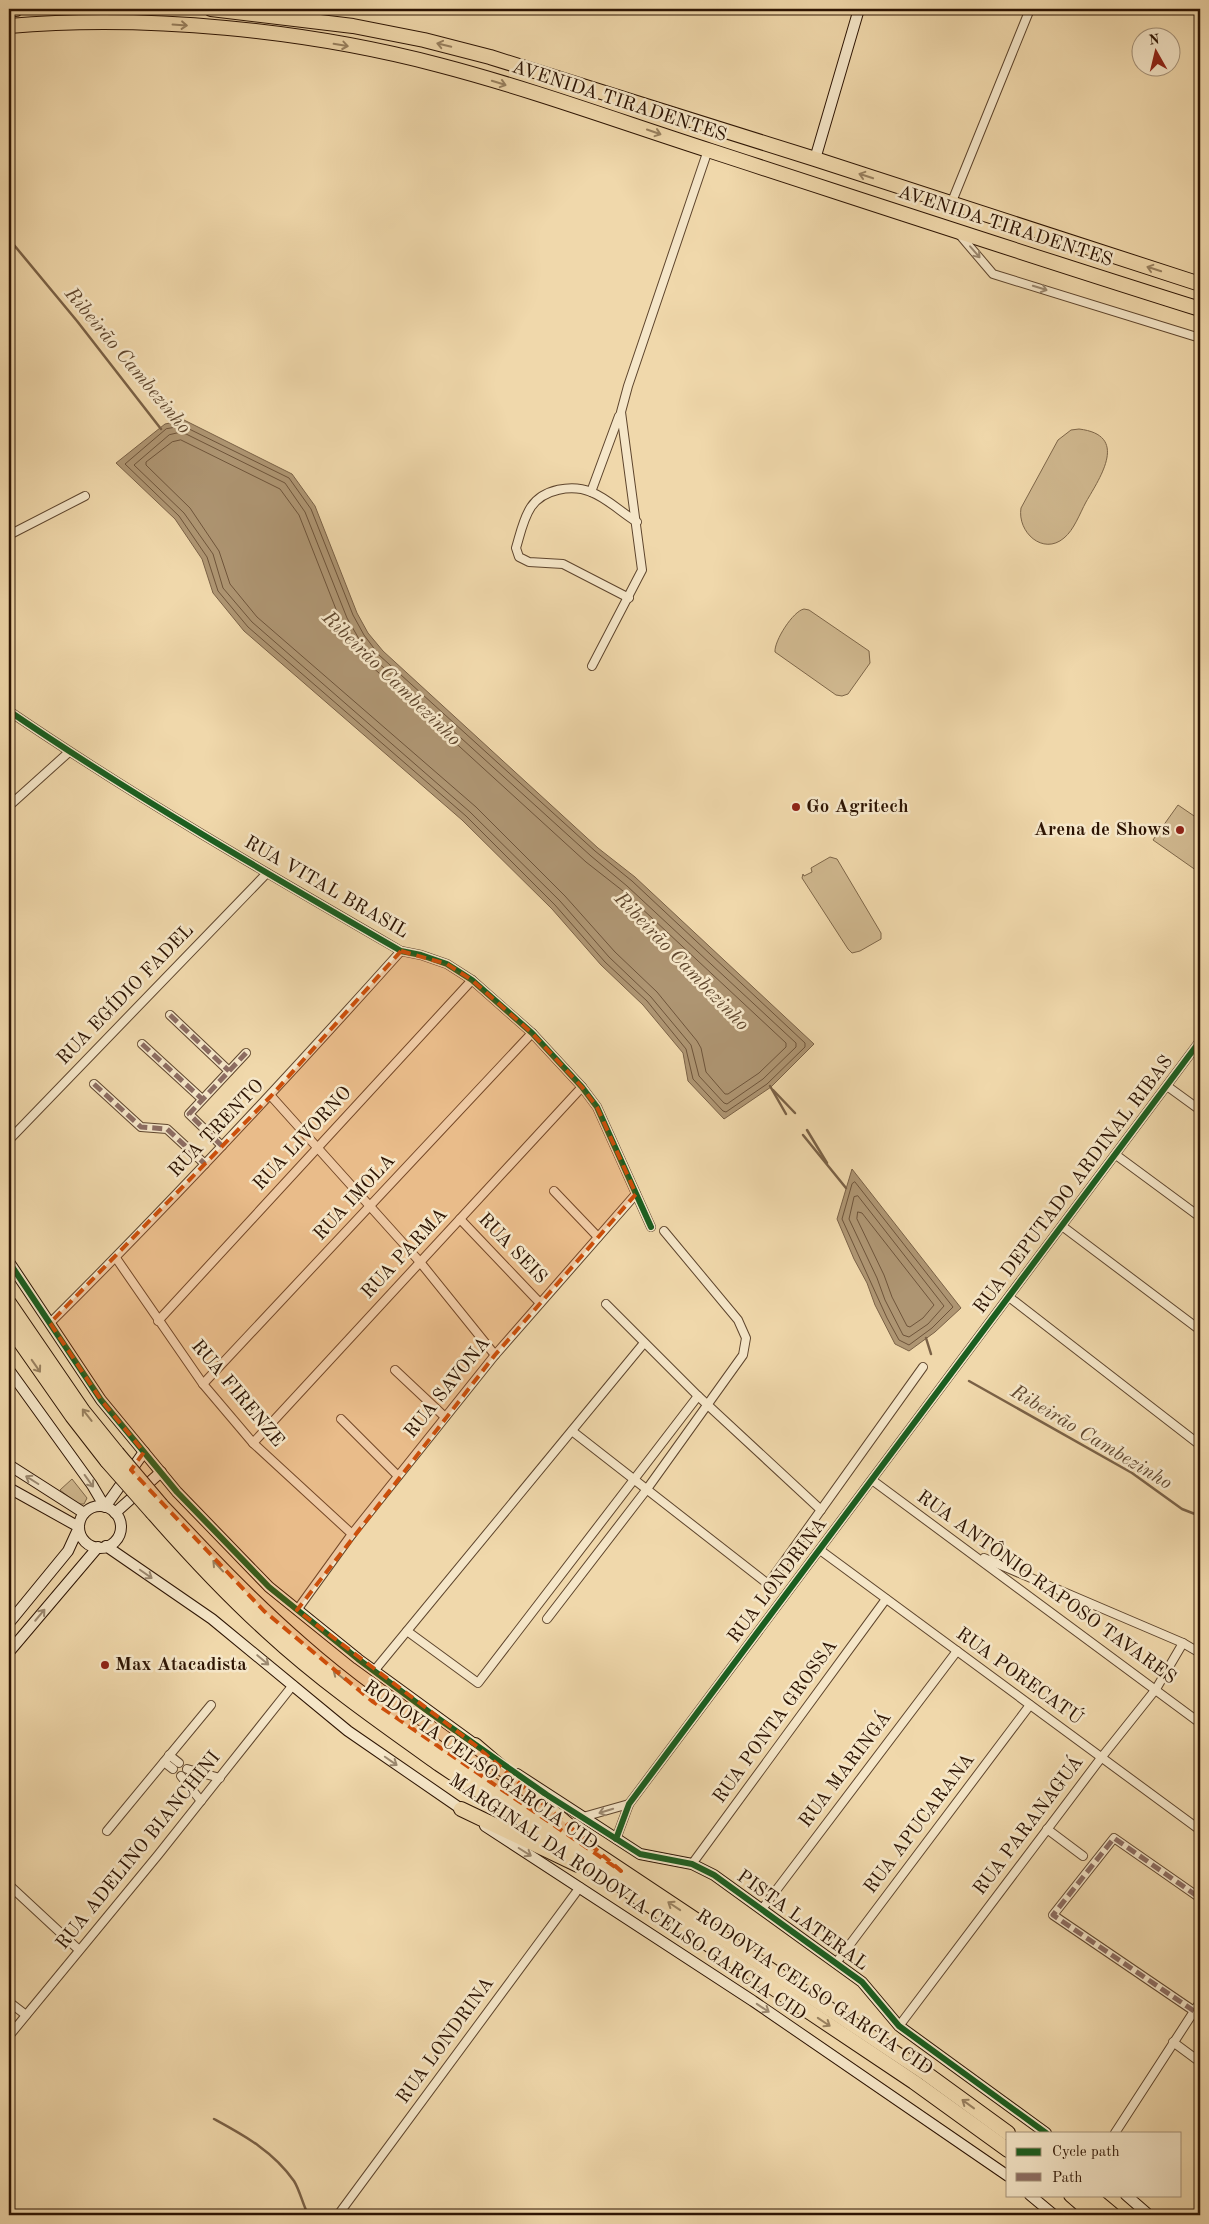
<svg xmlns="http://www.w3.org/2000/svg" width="1209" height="2224" font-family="'Old Standard TT',serif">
  <rect width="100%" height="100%" fill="#f0d8ab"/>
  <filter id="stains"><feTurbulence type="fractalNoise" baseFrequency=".004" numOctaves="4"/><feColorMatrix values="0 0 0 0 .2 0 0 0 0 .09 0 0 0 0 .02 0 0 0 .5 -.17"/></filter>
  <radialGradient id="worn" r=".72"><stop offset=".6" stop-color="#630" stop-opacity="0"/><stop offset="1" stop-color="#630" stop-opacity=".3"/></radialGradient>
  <g fill="#cfb78e" stroke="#7e6648">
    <path d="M1079,429C1129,435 1101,476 1086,502C1080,513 1074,530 1064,538C1043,556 1017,532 1021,508L1058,440L1071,430Z"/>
    <path d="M804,609L809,610L869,651L870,663L848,694L842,696L836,695L775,652C774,641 793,611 804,609Z"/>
    <path d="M1178,805L1200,820V873L1153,840Z"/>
    <path d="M830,857L837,859L881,933V939L860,951L852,953L848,949L802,878L803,874L804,876L812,872L811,868Z"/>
    <path d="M72,1479L87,1498L84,1504H78L60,1490Z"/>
  </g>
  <g fill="#ae9572" stroke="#7a6146">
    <path d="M184,420L292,474L315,506L357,613L368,633L383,651L598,848L635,877L814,1044L771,1087L724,1119L688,1081L683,1053L643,1005L601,965L552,909L462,820L244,631L213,593L202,559L175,519L116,463L165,424Z"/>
    <path d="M852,1169L961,1308L935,1332L909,1351L895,1344L875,1305L867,1283L854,1259L837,1219Z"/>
  </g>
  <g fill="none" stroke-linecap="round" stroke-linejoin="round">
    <g stroke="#6e543a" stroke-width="1">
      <path d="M183,426L289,478L311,509L353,615L364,635L379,655L595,851L632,881L805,1043V1047L767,1084L726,1112L723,1111L693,1079L686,1049L647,1001L605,962L555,905L466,816L248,627L218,591L207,557L179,516L125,464L166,429Z"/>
      <path d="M182,432L285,483L305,512L347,618L359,639L374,659L591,856L627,886L796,1043V1047L763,1079L727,1104L724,1103L699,1076L691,1045L651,997L609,957L560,901L470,812L252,622L223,588L213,554L184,513L134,465L169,435Z"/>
      <path d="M181,440L280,489L299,515L341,622L353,644L368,663L586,862L623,891L786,1043V1047L759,1073L728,1094H725L706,1072L701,1048L697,1041L657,992L615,952L565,896L476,807L257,617L230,584L219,551L190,508L146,465V462L172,442Z"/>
      <path d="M855,1182L953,1307L932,1328L909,1345L899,1340L887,1318L842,1219L852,1184Z"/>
      <path d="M858,1196L944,1306L928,1324L909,1337L903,1335L885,1300L877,1278L849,1219L854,1197Z"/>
      <path d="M858,1212L862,1213L934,1305L923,1318L910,1327L907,1326L892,1297L884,1275L857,1219Z"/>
    </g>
    <g stroke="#7a6146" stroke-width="2.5">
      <path d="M9,239L77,321L161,429"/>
      <path d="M770,1086L786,1114"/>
      <path d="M773,1090L795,1113"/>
      <path d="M807,1130L827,1163"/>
      <path d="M803,1135L846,1188"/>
      <path d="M926,1338L931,1354"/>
      <path d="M969,1381L1132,1473L1182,1509L1200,1516"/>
      <path d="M214,2119C245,2136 273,2151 294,2181C299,2189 302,2201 306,2210"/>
    </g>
    <g stroke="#5e452d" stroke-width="10">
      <g id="street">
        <path d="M951,204L1030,9"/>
        <path d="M959,234L993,274L1200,338"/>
        <path d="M591,492L619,416"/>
        <path d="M9,535L85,496"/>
        <path d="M629,598L563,564L529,562L519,557L516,548C520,535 523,519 531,507C543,489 572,484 591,492C607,498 622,513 637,522"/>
        <path d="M592,666L642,570L621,412L628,386L708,150"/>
        <path d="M9,711C135,797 268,874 401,951L421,955L447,964L472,980L532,1033L582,1087L597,1107L651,1227"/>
        <path d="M9,806L69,752"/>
        <path d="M170,1015L229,1071"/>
        <path d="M142,1044L202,1099"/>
        <path d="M94,1084L141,1127L167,1129L205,1164"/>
        <path d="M1167,1086L1200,1110"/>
        <path d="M271,1096L420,1262L495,1355"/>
        <path d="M9,1140L267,873"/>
        <path d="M222,1146L189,1114L246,1053"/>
        <path d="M1116,1155L1200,1217"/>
        <path d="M554,1191L598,1237"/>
        <path d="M460,1219L540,1303"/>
        <path d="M1062,1226L1200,1330"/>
        <path d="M116,1258L203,1384L253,1443L352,1534"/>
        <path d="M1009,1297L1200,1445"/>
        <path d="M606,1304L698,1396L821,1510"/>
        <path d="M158,1321L472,980"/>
        <path d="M50,1323C171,1203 287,1078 401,951"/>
        <path d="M395,1370L445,1417"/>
        <path d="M203,1384L532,1033"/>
        <path d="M341,1419L398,1476"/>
        <path d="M572,1431L768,1584L923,1367"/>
        <path d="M253,1443L582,1087"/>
        <path d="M872,1480L1200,1723"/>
        <path d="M820,1550L1200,1830"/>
        <path d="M984,1558L1183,1643L1200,1653"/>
        <path d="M297,1610L352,1534L495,1355L636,1194"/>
        <path d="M547,1619L647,1489L743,1355L746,1338L738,1320L664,1231"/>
        <path d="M407,1631L478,1683L698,1396"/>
        <path d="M374,1671L644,1343"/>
        <path d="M169,1755L179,1763"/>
        <path d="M164,1762L173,1769"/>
        <path d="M187,1769L220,1778"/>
        <path d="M181,1776L201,1801"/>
        <path d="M583,1817L629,1804"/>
        <path d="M1047,1829L1083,1856"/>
        <path d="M107,1831L211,1705"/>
        <path d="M616,1839L629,1804L1200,1041"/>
        <path d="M692,1864L886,1599"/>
        <path d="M9,1885L79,1950"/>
        <path d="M762,1909L957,1651"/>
        <path d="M836,1963L1030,1705"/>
        <path d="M9,2002L26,2015"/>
        <path d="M1194,2011L1053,1915L1114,1838L1200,1898"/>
        <path d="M899,2026L1101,1758L1156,1689L1183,1643"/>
        <path d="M9,2036L158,1855L293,1685"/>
        <path d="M1173,2042L1200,2062"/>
        <path d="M1115,2133L1200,2002"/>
        <path d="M338,2215L580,1887"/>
      </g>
    </g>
    <g stroke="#2d1403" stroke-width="12">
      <g id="secondary">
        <path d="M815,159L859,9"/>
        <path d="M9,1262L101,1400L177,1492L269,1587L358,1659L480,1748"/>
        <path d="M9,1370L92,1485L105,1507L144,1452"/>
        <path d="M9,1465L84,1513"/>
        <path d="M9,1488L79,1527L68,1551L9,1623"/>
        <circle cx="100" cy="1527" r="21"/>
        <path d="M115,1513L161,1472"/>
        <path d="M106,1546L212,1619L348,1731L467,1813"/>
        <path d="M9,1652L98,1547"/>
        <path d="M517,1774L640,1854L692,1864L714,1875L862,1982L899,2026L1046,2133"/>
        <path d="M485,1826L753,2001L1008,2176"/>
        <path d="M1030,2195L1054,2215"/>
        <path d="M1126,2195L1149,2215"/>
      </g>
    </g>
    <g stroke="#2d1403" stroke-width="16">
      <g id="highway">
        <path d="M9,9H16"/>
        <path d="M211,9L353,26L424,40L490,57L815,159L1200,284"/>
        <path d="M9,26C146,14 306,30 439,65C531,89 621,122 711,151C874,204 1037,258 1200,309"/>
        <path d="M9,1303L83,1411L117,1453"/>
        <path d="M9,1326L72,1416L107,1461"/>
        <path d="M161,1505C207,1554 252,1602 302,1645C347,1685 396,1719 445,1753L927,2074L1008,2133"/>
        <path d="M153,1513C189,1554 226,1594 267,1631C320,1680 380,1722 439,1764L914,2082L1008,2150"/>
        <path d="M475,1745L575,1831"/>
        <path d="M461,1809L578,1865"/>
        <path d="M1071,2195L1094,2215"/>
        <path d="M1089,2195L1113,2215"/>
      </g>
    </g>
    <use href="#street" stroke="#f5e6c8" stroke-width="8"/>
    <use href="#secondary" stroke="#f5e6c8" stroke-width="10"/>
    <use href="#highway" stroke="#f0d8ab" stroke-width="14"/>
    <g stroke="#2d1403" stroke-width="16" stroke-linecap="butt">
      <g id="highway-bridge">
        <path d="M117,1453L161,1505"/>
        <path d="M107,1461L153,1513"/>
      </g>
    </g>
    <use href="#highway-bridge" stroke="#f0d8ab" stroke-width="14"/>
    <g stroke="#8d6e63" stroke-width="5" stroke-dasharray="10 5" stroke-linecap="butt">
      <path d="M170,1015L229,1071"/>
      <path d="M142,1044L202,1099"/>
      <path d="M94,1084L141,1127L167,1129L205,1164"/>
      <path d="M222,1146L189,1114L246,1053"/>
      <path d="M1194,2011L1053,1915L1114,1838L1200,1898"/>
    </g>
    <g stroke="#f5e6c8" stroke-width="9">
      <g id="cycleway">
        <path d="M9,711C135,797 268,874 401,951L421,955L447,964L472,980L532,1033L582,1087L597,1107L651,1227"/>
        <path d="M9,1262L101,1400L177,1492L269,1587L358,1659L429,1712L547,1795L640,1854L692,1864L714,1875L862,1982L899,2026L1046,2133"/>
        <path d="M616,1839L629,1804L1200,1041"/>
      </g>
    </g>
    <use href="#cycleway" stroke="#1b5e20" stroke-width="6"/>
  </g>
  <defs><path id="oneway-shaft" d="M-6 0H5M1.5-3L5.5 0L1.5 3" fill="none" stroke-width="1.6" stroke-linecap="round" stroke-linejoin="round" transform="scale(1.25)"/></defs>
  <g stroke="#98805f">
    <use href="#oneway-shaft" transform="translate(180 25) rotate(4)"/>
    <use href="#oneway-shaft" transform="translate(341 45) rotate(9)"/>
    <use href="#oneway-shaft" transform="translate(444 45) rotate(-166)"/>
    <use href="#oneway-shaft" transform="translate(499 83) rotate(17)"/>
    <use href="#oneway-shaft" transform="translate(654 132) rotate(19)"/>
    <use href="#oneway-shaft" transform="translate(866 176) rotate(-162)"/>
    <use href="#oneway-shaft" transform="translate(1154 269) rotate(-162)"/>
    <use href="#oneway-shaft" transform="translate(36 1366) rotate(55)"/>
    <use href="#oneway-shaft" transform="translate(87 1415) rotate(-128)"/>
    <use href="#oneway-shaft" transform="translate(218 1566) rotate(-133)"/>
    <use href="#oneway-shaft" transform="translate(339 1675) rotate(-141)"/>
    <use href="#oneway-shaft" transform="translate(674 1906) rotate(-146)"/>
    <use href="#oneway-shaft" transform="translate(824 2022) rotate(34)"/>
    <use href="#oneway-shaft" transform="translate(968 2104) rotate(-144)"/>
  </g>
  <g stroke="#9b886f">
    <use href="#oneway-shaft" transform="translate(975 252) rotate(49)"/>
    <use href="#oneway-shaft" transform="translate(1040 288) rotate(17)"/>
    <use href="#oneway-shaft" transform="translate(32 1480) rotate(-148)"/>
    <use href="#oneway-shaft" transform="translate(89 1481) rotate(54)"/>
    <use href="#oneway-shaft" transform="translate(146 1574) rotate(35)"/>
    <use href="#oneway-shaft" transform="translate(40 1615) rotate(-50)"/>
    <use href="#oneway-shaft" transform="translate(263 1660) rotate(40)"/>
    <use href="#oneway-shaft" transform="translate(391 1761) rotate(35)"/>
    <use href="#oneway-shaft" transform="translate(606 1811) rotate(163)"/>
    <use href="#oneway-shaft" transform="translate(525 1852) rotate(32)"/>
    <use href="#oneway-shaft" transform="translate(763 2008) rotate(34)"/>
  </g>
  <path fill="#cc4f0b" fill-opacity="0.2" stroke="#cc4f0b" stroke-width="4" stroke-dasharray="10 6" stroke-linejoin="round" d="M401,951L447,964L472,980L532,1033L582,1087L597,1107L636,1194L495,1355L297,1610L475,1745L621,1871L372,1701L264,1611L131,1470L144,1452L101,1400L50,1323L271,1096Z"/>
  <g fill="#8f2418" stroke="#f5e6c8" stroke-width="2">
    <circle cx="796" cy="807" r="5"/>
    <circle cx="1180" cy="830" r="5"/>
    <circle cx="105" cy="1665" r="5"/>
  </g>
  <g text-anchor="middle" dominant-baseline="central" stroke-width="5" stroke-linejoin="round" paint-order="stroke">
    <g font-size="19" fill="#2d1403" stroke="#f5e6c8">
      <text transform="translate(619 102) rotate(18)">AVENIDA TIRADENTES</text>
      <text transform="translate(1005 227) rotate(18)">AVENIDA TIRADENTES</text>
      <text transform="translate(326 888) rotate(30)">RUA VITAL BRASIL</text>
      <text transform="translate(126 995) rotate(-46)">RUA EGÍDIO FADEL</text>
      <text transform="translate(217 1129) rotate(-46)">RUA TRENTO</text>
      <text transform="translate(303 1139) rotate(-47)">RUA LIVORNO</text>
      <text transform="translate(1074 1185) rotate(-53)">RUA DEPUTADO ARDINAL RIBAS</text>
      <text transform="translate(355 1198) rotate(-47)">RUA IMOLA</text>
      <text transform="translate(512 1249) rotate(46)">RUA SEIS</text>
      <text transform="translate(405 1254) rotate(-47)">RUA PARMA</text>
      <text transform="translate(448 1388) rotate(-51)">RUA SAVONA</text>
      <text transform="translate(237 1394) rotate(50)">RUA FIRENZE</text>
      <text transform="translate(778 1581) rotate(-53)">RUA LONDRINA</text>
      <text transform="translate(1046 1588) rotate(36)">RUA ANTÔNIO RAPOSO TAVARES</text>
      <text transform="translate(1019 1677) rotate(36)">RUA PORECATÚ</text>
      <text transform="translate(776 1722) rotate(-54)">RUA PONTA GROSSA</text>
      <text transform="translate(480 1766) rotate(35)">RODOVIA CELSO GARCIA CID</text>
      <text transform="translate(846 1770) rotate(-53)">RUA MARINGÁ</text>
      <text transform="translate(920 1824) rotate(-53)">RUA APUCARANA</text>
      <text transform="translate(1029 1826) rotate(-53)">RUA PARANAGUÁ</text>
      <text transform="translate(139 1851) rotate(-51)">RUA ADELINO BIANCHINI</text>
      <text transform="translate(627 1898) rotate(34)">MARGINAL DA RODOVIA CELSO GARCIA CID</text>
      <text transform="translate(802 1921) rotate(36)">PISTA LATERAL</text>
      <text transform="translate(814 1993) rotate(34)">RODOVIA CELSO GARCIA CID</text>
      <text transform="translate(446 2041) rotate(-54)">RUA LONDRINA</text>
    </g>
    <g font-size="19" font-weight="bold" fill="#2d1403" stroke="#f5e6c8" text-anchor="start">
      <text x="806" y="807">Go Agritech</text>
      <text x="1170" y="830" text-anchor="end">Arena de Shows</text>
      <text x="115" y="1665">Max Atacadista</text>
    </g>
    <g font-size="20" font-style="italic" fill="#61482f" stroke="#f5e6c8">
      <text transform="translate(127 361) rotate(50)">Ribeirão Cambezinho</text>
      <text transform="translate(391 679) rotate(44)">Ribeirão Cambezinho</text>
      <text transform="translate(681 962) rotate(46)">Ribeirão Cambezinho</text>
      <text transform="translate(1091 1438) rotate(31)">Ribeirão Cambezinho</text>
    </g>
  </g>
  <rect width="1209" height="2224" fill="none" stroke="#f0d8ab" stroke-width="30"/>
  <rect x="10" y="10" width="1189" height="2204" fill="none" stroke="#2d1403" stroke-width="2.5"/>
  <rect x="15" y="15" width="1179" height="2194" fill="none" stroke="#2d1403"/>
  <rect x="1006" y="2132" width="175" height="65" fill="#f5e6c8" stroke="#a59279"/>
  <rect x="1016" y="2148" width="25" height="8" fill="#1b5e20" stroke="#a59279"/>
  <text x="1052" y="2156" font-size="15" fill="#2d1403">Cycle path</text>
  <rect x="1016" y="2173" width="25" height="8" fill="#8d6e63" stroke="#a59279"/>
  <text x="1052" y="2182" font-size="15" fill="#2d1403">Path</text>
  <g transform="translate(1156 52) rotate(352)"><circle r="24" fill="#f5e6c8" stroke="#a59279"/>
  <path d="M0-4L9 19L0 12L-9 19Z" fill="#8f2418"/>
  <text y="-8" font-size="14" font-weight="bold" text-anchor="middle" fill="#2d1403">N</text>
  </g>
  <rect width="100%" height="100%" filter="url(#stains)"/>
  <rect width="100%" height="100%" fill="url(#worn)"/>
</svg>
